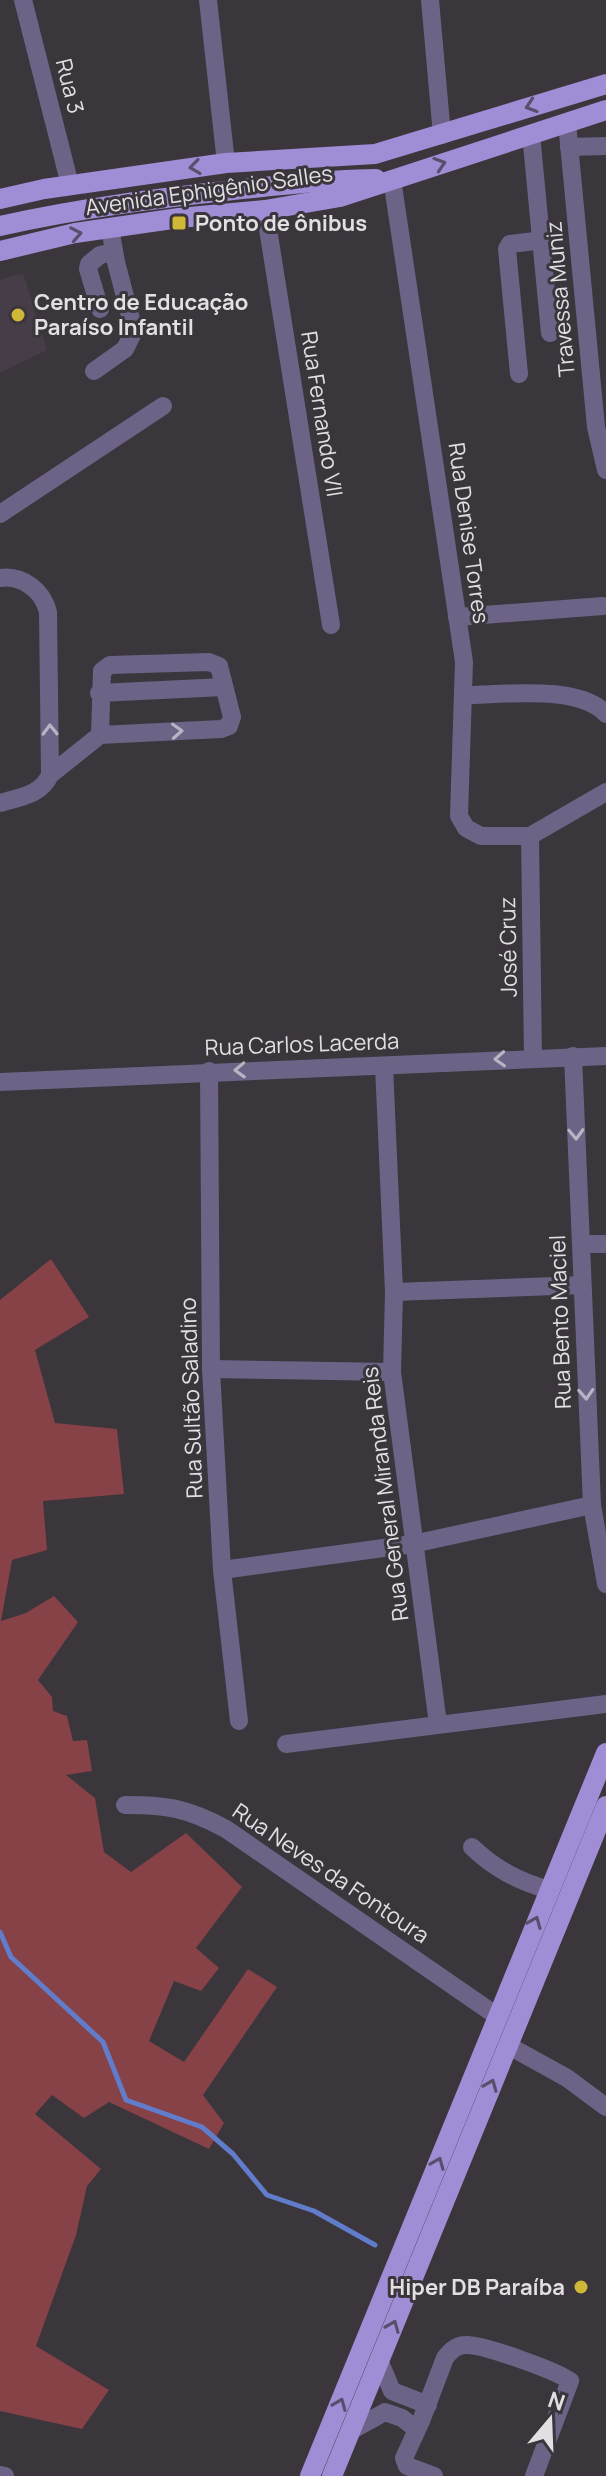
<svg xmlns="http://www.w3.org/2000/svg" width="606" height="2476" font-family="Manrope,sans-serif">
  <rect width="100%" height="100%" fill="#3b353c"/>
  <path fill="#473d49" d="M23,273L47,350L0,373V280Z"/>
  <path fill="#864246" d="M51,1259L89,1317L35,1350L55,1423L117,1429L124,1494L43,1501L47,1550L12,1560L1,1621L26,1613L54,1596L78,1622L38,1680L52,1697L53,1711L67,1716L73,1741L87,1740L92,1771L66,1775L95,1798L104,1852L131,1872L186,1833L242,1887L196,1948L219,1968L201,1991L174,1981L149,2041L184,2062L248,1969L277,1987L203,2095L224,2123L209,2149L109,2102L84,2118L52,2095L35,2114L101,2169L87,2186L76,2235L36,2346L109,2390L82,2429L0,2411V1300Z"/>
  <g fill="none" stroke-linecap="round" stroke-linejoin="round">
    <path stroke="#607cca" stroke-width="5" d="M0,1932L11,1957L103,2042L126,2100L202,2127L233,2154L267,2195L314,2211L375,2245"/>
    <g stroke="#6c6387" stroke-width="18">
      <path d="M23,0L70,185"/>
      <path d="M208,0L226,163"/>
      <path d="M430,0L442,135"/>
      <path d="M567,123L596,427L606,470"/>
      <path d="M531,134L550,333"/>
      <path d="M569,147L606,146"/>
      <path d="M392,179L464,662L459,816L466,828L481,836H530L606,792"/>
      <path d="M265,210L331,625"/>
      <path d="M100,309L88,269L89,264L100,255L114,252"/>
      <path d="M94,371L125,349L134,331L116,262L110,228"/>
      <path d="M519,374L507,249L510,244L543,240"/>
      <path d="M0,514L163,406"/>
      <path d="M0,578C23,575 43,591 48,612L50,775C41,795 20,797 0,803"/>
      <path d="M457,617L603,606"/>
      <path d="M99,693L224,687"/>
      <path d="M464,695C502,695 579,684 606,714"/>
      <path d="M50,775L100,735L221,729L229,726L232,717L219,666L209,662L110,665L102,671L100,735"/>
      <path d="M530,836L533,1058"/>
      <path d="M573,1056L592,1505L606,1584"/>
      <path d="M384,1066L394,1292L392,1372L438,1724"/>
      <path d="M209,1071L211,1369L222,1570L239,1721"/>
      <path d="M0,1082L606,1056"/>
      <path d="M581,1244H606"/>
      <path d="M394,1292L581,1285"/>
      <path d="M211,1369L392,1372"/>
      <path d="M222,1570L413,1544L592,1505"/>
      <path d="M286,1744L606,1704"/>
      <path d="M125,1805C167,1805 187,1808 226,1829L497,2016"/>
      <path d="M472,1847C495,1869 518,1881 549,1890"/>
      <path d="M507,2045L567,2078L606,2107"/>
      <path d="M379,2360L392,2391L428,2405"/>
      <path d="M349,2432L385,2412L402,2418L416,2429"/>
      <path d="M0,2475L5,2476"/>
      <path d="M434,2476L407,2466L404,2458L421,2421L445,2358C450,2351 456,2345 466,2345C482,2344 557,2371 570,2381L534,2476"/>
    </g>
    <g stroke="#9f8dd5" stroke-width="20">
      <path d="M0,199L44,189L226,163L375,154L606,84"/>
      <path d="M0,226C80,208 160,198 242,189C286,185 331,179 376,179"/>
      <path d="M0,251L75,233L179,218L265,210L340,197L606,110"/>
      <path d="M310,2476L606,1753"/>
      <path d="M332,2476L606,1806"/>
    </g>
  </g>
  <defs><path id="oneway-chevron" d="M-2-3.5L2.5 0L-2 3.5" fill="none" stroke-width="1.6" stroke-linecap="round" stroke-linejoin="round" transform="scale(2)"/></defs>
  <g stroke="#594f6a">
    <use href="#oneway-chevron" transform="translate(531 106) rotate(162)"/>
    <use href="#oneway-chevron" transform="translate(440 164) rotate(-18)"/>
    <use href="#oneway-chevron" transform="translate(195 167) rotate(172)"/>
    <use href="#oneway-chevron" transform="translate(76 234) rotate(-11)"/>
    <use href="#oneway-chevron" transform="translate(535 1922) rotate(-68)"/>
    <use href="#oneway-chevron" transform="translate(491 2085) rotate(-68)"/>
    <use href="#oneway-chevron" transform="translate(438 2163) rotate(-68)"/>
    <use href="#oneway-chevron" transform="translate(393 2326) rotate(-68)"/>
    <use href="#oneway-chevron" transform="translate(340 2404) rotate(-68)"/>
  </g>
  <g stroke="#b9b4c3">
    <use href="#oneway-chevron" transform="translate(50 730) rotate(-91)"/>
    <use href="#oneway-chevron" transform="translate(177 731) rotate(-3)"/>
    <use href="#oneway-chevron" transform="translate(500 1059) rotate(177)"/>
    <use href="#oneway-chevron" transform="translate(240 1070) rotate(178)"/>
    <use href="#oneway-chevron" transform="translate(576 1134) rotate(88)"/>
    <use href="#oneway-chevron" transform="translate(586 1394) rotate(87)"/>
  </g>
  <g fill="#cfb837" stroke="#3b353c" stroke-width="3">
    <rect x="171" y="215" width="16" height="16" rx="4"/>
    <circle cx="18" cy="315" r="8"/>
    <circle cx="581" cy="2287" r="8"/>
  </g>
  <g text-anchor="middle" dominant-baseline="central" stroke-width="6" stroke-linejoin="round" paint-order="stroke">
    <g font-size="22" fill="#e3e0e4" stroke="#3b353c">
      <text transform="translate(70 86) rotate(76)">Rua 3</text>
      <text transform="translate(209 190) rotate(-8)">Avenida Ephigênio Salles</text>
      <text transform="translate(560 299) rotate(-95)">Travessa Muniz</text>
      <text transform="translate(322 414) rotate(81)">Rua Fernando VII</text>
      <text transform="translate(469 533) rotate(82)">Rua Denise Torres</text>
      <text transform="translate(508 947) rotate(-91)">José Cruz</text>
      <text transform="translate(302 1044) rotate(-2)">Rua Carlos Lacerda</text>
      <text transform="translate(560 1322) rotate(-92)">Rua Bento Maciel</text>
      <text transform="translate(191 1398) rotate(-92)">Rua Sultão Saladino</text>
      <text transform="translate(385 1494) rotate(-97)">Rua General Miranda Reis</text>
      <text transform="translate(331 1873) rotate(34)">Rua Neves da Fontoura</text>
    </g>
    <g font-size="22" font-weight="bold" fill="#e3e0e4" stroke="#3b353c" text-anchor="start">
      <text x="195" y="223">Ponto de ônibus</text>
      <text x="34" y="302">Centro de Educação<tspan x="34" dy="25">Paraíso Infantil</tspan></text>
      <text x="565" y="2287" text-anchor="end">Hiper DB Paraíba</text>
    </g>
  </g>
  <g transform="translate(550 2420) rotate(19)" stroke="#3b353c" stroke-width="6" paint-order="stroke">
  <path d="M0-6L14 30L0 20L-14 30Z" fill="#e3e0e4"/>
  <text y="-12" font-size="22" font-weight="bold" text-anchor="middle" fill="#e3e0e4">N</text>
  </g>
</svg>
